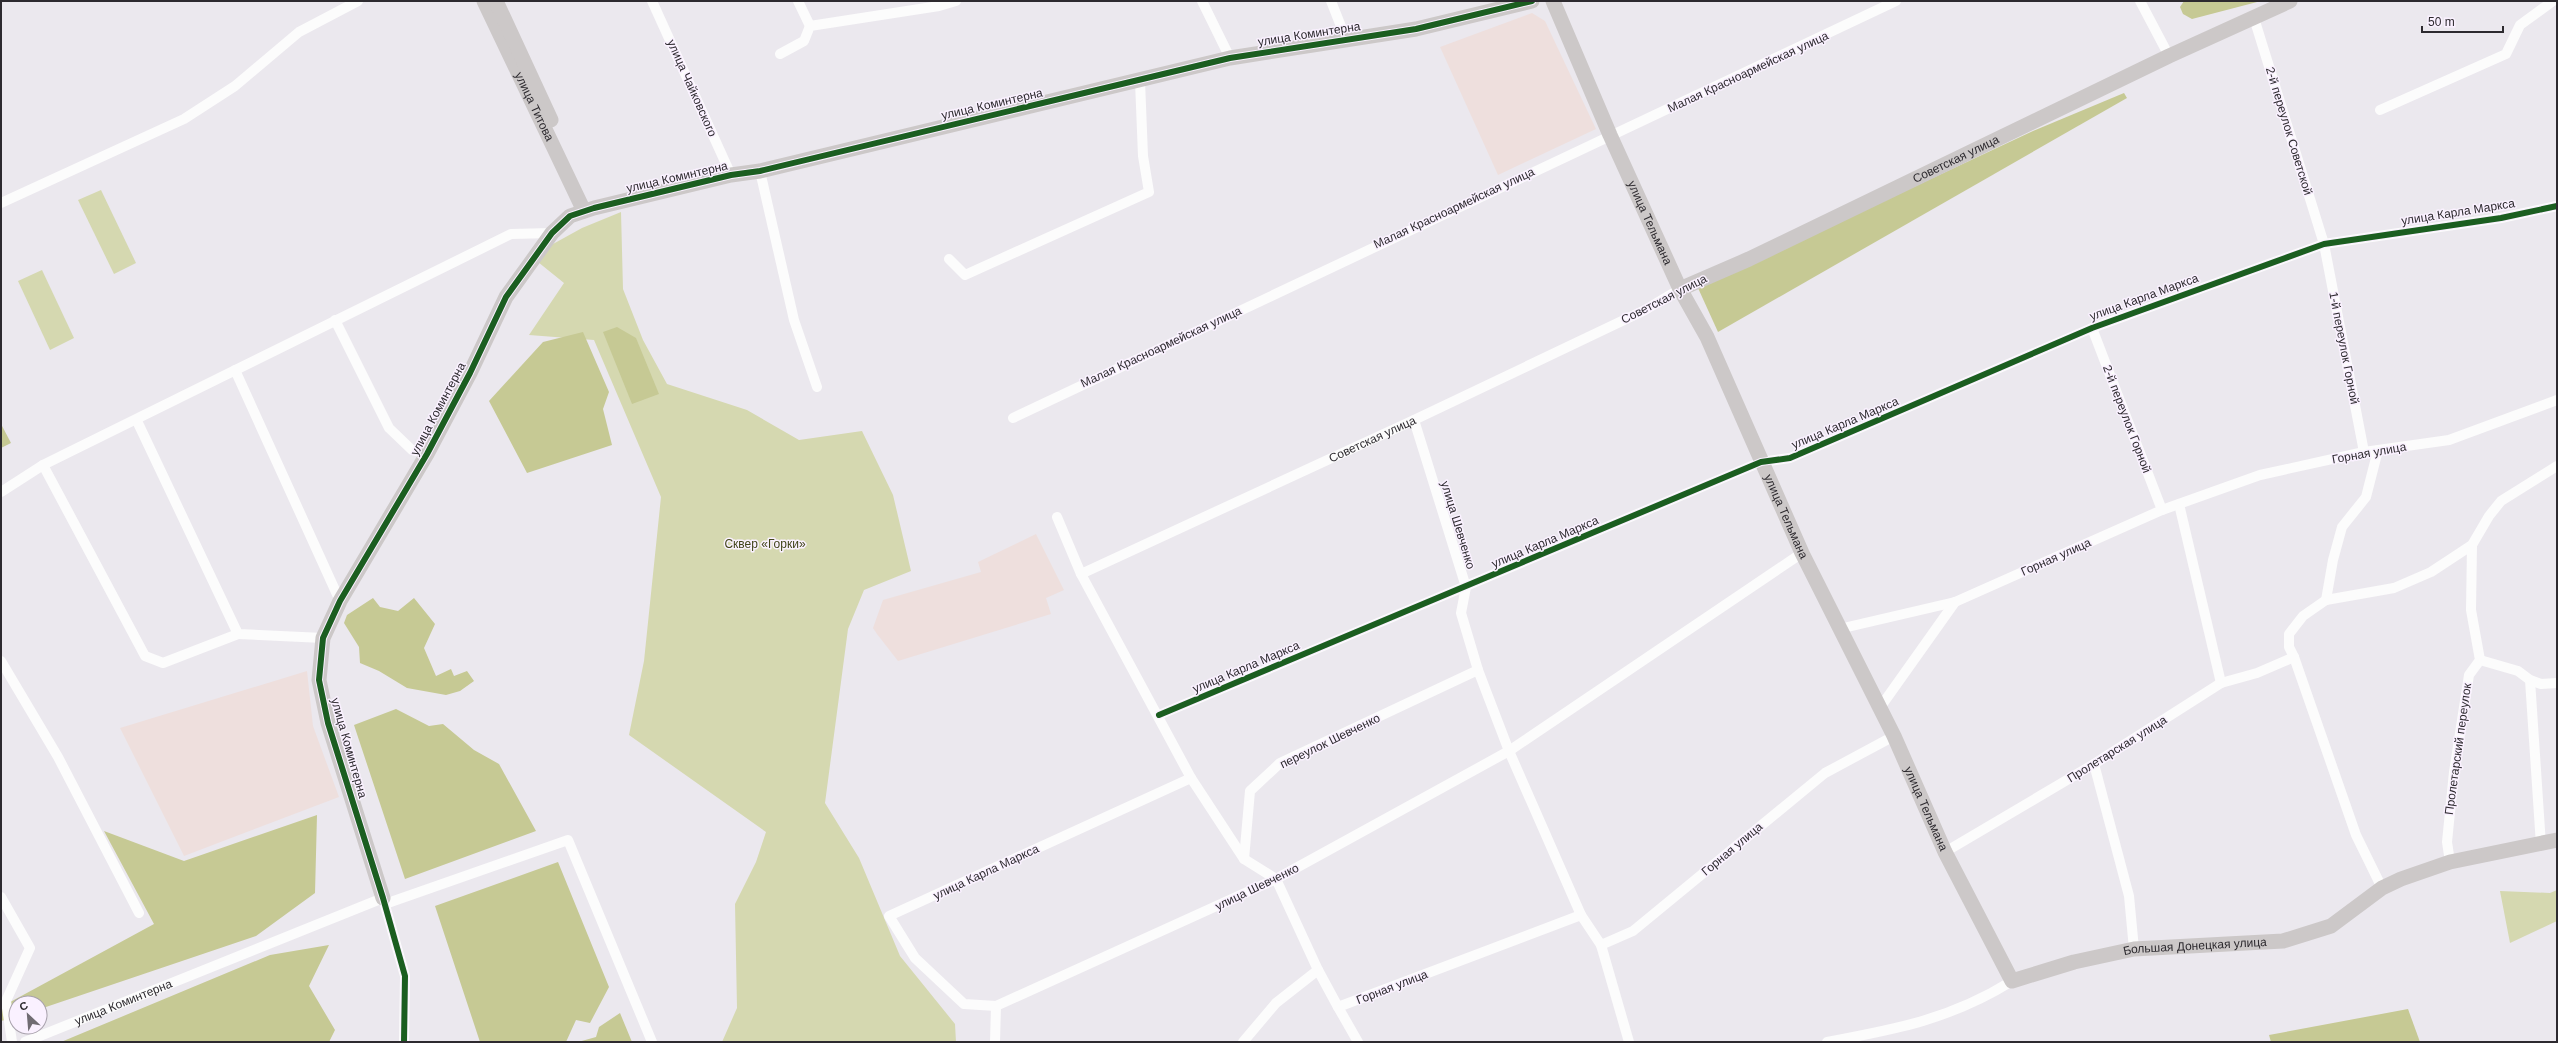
<svg xmlns="http://www.w3.org/2000/svg" width="2558" height="1043" font-family="Arial,sans-serif">
  <rect width="100%" height="100%" fill="#ebe8ee"/>
  <g fill="#eedfdd">
    <path d="M1532,13L1545,21L1596,129L1498,175L1440,47Z"/>
    <path d="M1036,534L1064,590L1046,598L1051,614L898,661L877,634L873,628L883,600L981,572L978,562Z"/>
    <path d="M307,671L313,726L339,797L184,856L120,728Z"/>
  </g>
  <g fill="#d5d8b0">
    <path d="M101,190L136,263L114,274L78,200Z"/>
    <path d="M621,212L623,289L643,340L667,384L747,410L799,440L862,431L893,495L911,571L864,590L848,629L825,803L859,858L900,956L955,1024L956,1042H722L737,1008L735,904L756,862L766,832L629,735L644,661L661,497L594,340L529,335L564,283L538,262L553,244L582,228Z"/>
    <path d="M42,270L74,338L50,350L18,281Z"/>
    <path d="M2557,890V921L2510,943L2500,891L2550,893Z"/>
  </g>
  <g fill="#c6c994">
    <path d="M2184,1H2261L2192,19L2183,14L2180,7Z"/>
    <path d="M2124,93L2127,98L1718,332L1698,288L2033,131Z"/>
    <path d="M617,327L636,338L659,394L632,404L603,332Z"/>
    <path d="M583,332L609,392L603,409L612,445L527,473L489,401L543,342Z"/>
    <path d="M1,424L11,443L1,448Z"/>
    <path d="M373,598L380,607L398,611L414,598L435,624L424,648L436,676L451,669L454,676L467,671L474,681L460,691L446,695L407,688L379,671L360,663L359,647L344,623L347,615Z"/>
    <path d="M396,709L429,726L443,724L474,750L499,764L536,831L405,879L354,725Z"/>
    <path d="M317,815L315,893L256,936L40,1009V1003H16V1017L1,1021V1007L154,924L104,831L184,861Z"/>
    <path d="M558,862L609,987L590,1023L576,1020L566,1042H480L435,906Z"/>
    <path d="M329,945L309,986L335,1030L329,1042H61L270,955Z"/>
    <path d="M2408,1009L2420,1042H2271L2269,1035Z"/>
    <path d="M620,1013L632,1042H578L596,1037L599,1027Z"/>
  </g>
  <g fill="none" stroke-linecap="round" stroke-linejoin="round">
    <g stroke="#fcfcfc" stroke-width="10">
      <path d="M652,1L731,175"/>
      <path d="M798,1L810,26"/>
      <path d="M1202,1L1230,58"/>
      <path d="M1331,1L1346,39"/>
      <path d="M2140,1L2169,56"/>
      <path d="M2254,18L2324,244L2364,452"/>
      <path d="M780,54L804,41L810,26L939,6L956,1"/>
      <path d="M2380,110L2506,54L2520,25L2553,1"/>
      <path d="M760,171L794,320L817,387"/>
      <path d="M1,203L184,119L235,86L299,32L358,1"/>
      <path d="M949,259L965,275L1149,192L1143,156L1140,81"/>
      <path d="M335,320L389,428L412,450L427,454"/>
      <path d="M2092,328L2162,510"/>
      <path d="M235,370L340,601"/>
      <path d="M1013,418L1896,1"/>
      <path d="M1414,420L1466,587L1461,613L1478,670L1509,751L1581,915"/>
      <path d="M137,421L238,634L323,638"/>
      <path d="M43,465L145,656L163,663L238,634"/>
      <path d="M1,492L43,465L511,234L552,233"/>
      <path d="M2179,504L2221,683"/>
      <path d="M1057,517L1081,574L1191,778L1244,859L1276,879L1318,970"/>
      <path id="s1" d="M1081,574L1414,420L1645,310L1680,289"/>
      <path d="M2326,600L2333,560L2342,527L2366,497L2378,450"/>
      <path d="M1839,629L1955,602L2162,510L2260,475L2364,452L2449,440L2557,400"/>
      <path d="M2294,657L2356,835L2382,888"/>
      <path d="M2480,660L2518,671L2530,680L2541,684L2557,683"/>
      <path d="M1,661L58,757L139,913"/>
      <path d="M2530,680L2541,845"/>
      <path d="M1879,709L1955,602"/>
      <path d="M1159,715L1761,462L1790,458L2092,328L2324,244L2501,218L2557,206"/>
      <path d="M2094,764L2129,896L2134,949"/>
      <path d="M1191,778L889,916L915,958L964,1004L996,1006L1276,879L1509,751L1802,553"/>
      <path d="M1945,852L2094,764L2221,683L2257,673L2294,657L2289,647V634L2303,616L2326,600L2394,588L2431,572L2472,545L2489,516L2501,501L2557,466"/>
      <path d="M1244,859L1250,791L1280,763L1478,670"/>
      <path d="M2450,862L2447,842L2454,772L2469,675L2480,660L2471,610L2472,545"/>
      <path d="M1,897L30,948L6,1001L12,1042"/>
      <path d="M385,904L568,840L652,1042"/>
      <path d="M1601,945L1629,1042"/>
      <path d="M1338,1007L1358,1042"/>
      <path id="s2" d="M25,1042L383,898L405,976L404,1042"/>
      <path d="M995,1042L996,1006"/>
      <path d="M1243,1042L1276,1003L1318,970L1338,1007L1581,915L1601,945L1633,931L1825,773L1894,736"/>
      <path d="M1827,1042C1897,1029 1951,1019 2012,981"/>
    </g>
    <g stroke="#ccc8c8" stroke-width="15">
      <path id="s3" d="M484,1L584,211"/>
      <path d="M496,1L551,120"/>
      <path id="s4" d="M1553,1L1610,135L1680,289L1707,337L1802,553L1894,736L1945,852L2012,981L2074,962L2134,949L2283,941L2331,926L2382,888L2401,879L2450,862L2557,840"/>
      <path id="s5" d="M1680,289L1749,259L2169,56L2290,1"/>
      <path d="M383,898L328,723L319,680L323,638L340,601L427,454L470,373L506,297L552,233L570,216L594,208L731,175L760,171L1230,58L1416,29L1532,1"/>
    </g>
    <g stroke="#faf1ff" stroke-width="8">
      <g id="cycleway">
        <path d="M1159,715L1761,462L1790,458L2092,328L2324,244L2501,218L2557,206"/>
        <path d="M404,1042L405,976L383,898L328,723L319,680L323,638L340,601L427,454L470,373L506,297L552,233L570,216L594,208L731,175L760,171L1230,58L1416,29L1532,1"/>
      </g>
    </g>
    <use href="#cycleway" stroke="#1b5e20" stroke-width="6"/>
  </g>
  <g text-anchor="middle" dominant-baseline="central" stroke-width="3" stroke-linejoin="round" paint-order="stroke">
    <g font-size="12" fill="#2d2a2f" stroke="#faf1ff">
      <text transform="translate(1309 34) rotate(-9)">улица Коминтерна</text>
      <text transform="translate(1748 72) rotate(-25)">Малая Красноармейская улица</text>
      <text transform="translate(692 88) rotate(66)">улица Чайковского</text>
      <text transform="translate(992 104) rotate(-13)">улица Коминтерна</text>
      <text stroke="none"><textPath href="#s3" startOffset="117">улица Титова</textPath></text>
      <text transform="translate(2289 131) rotate(73)">2-й переулок Советской</text>
      <text stroke="none"><textPath href="#s5" startOffset="305">Советская улица</textPath></text>
      <text transform="translate(677 177) rotate(-13)">улица Коминтерна</text>
      <text transform="translate(1454 208) rotate(-25)">Малая Красноармейская улица</text>
      <text transform="translate(2458 212) rotate(-9)">улица Карла Маркса</text>
      <text stroke="none"><textPath href="#s4" startOffset="242">улица Тельмана</textPath></text>
      <text transform="translate(2144 297) rotate(-20)">улица Карла Маркса</text>
      <text transform="translate(1664 299) rotate(-27)">Советская улица</text>
      <text transform="translate(1161 347) rotate(-25)">Малая Красноармейская улица</text>
      <text transform="translate(2344 348) rotate(79)">1-й переулок Горной</text>
      <text transform="translate(438 409) rotate(-62)">улица Коминтерна</text>
      <text transform="translate(2127 419) rotate(69)">2-й переулок Горной</text>
      <text transform="translate(1845 423) rotate(-23)">улица Карла Маркса</text>
      <text stroke="none"><textPath href="#s1" startOffset="321">Советская улица</textPath></text>
      <text transform="translate(2369 453) rotate(-10)">Горная улица</text>
      <text stroke="none"><textPath href="#s4" startOffset="566">улица Тельмана</textPath></text>
      <text transform="translate(1458 525) rotate(73)">улица Шевченко</text>
      <text transform="translate(1545 542) rotate(-23)">улица Карла Маркса</text>
      <text transform="translate(2056 557) rotate(-24)">Горная улица</text>
      <text transform="translate(1246 667) rotate(-23)">улица Карла Маркса</text>
      <text transform="translate(1330 741) rotate(-26)">переулок Шевченко</text>
      <text transform="translate(349 748) rotate(74)">улица Коминтерна</text>
      <text transform="translate(2117 749) rotate(-32)">Пролетарская улица</text>
      <text transform="translate(2458 749) rotate(-82)">Пролетарский переулок</text>
      <text stroke="none"><textPath href="#s4" startOffset="890">улица Тельмана</textPath></text>
      <text transform="translate(1732 849) rotate(-40)">Горная улица</text>
      <text transform="translate(986 872) rotate(-25)">улица Карла Маркса</text>
      <text transform="translate(1257 887) rotate(-26)">улица Шевченко</text>
      <text stroke="none"><textPath href="#s4" startOffset="1270">Большая Донецкая улица</textPath></text>
      <text transform="translate(1392 987) rotate(-21)">Горная улица</text>
      <text stroke="none"><textPath href="#s2" startOffset="106">улица Коминтерна</textPath></text>
    </g>
    <g font-size="12" fill="#42451b" stroke="#faf1ff">
      <text x="765" y="544">Сквер «Горки»</text>
    </g>
  </g>
  <rect width="2558" height="1043" fill="none" stroke="#2d2a2f" stroke-width="4"/>
  <g transform="translate(28 1015) rotate(334)"><circle r="19" fill="#faf1ff" stroke="#a8a1ac"/>
  <path d="M0-3L7 15L0 10L-7 15Z" fill="#706c72"/>
  <text y="-6" font-size="11" font-weight="bold" text-anchor="middle" fill="#2d2a2f">С</text>
  </g>
  <path d="M2422 26v6h81v-6" fill="none" stroke="#2d2a2f" stroke-width="2"/>
  <text x="2428" y="26" font-size="12" fill="#2d2a2f" stroke="#faf1ff" stroke-width="3" paint-order="stroke">50 m</text>
</svg>
